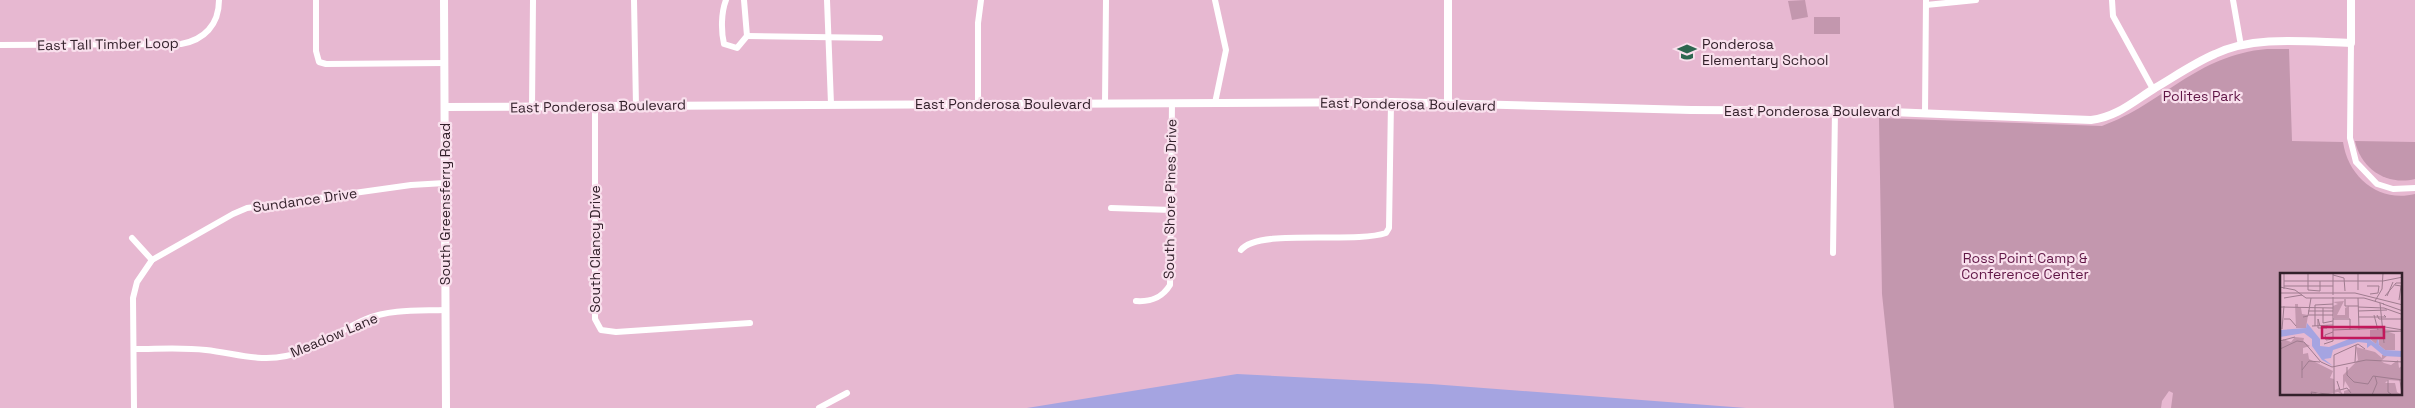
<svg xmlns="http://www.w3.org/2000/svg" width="2415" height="408" font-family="'Space Grotesk',sans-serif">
  <rect width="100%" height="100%" fill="#e7b8d1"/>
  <g fill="#c397ae" fill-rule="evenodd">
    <path d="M1805,0L1808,17L1792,20L1788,1Z"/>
    <rect x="1814" y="17" width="26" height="17"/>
    <path d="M2267,49H2289L2292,141L2343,142C2348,177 2379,203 2415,194V408H2171L2173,393L2169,391L2162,401L2161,408H1894L1882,294L1879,118L2102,126C2163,104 2196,55 2267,49ZM2281,274H2401V394H2281Z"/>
    <path d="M2355,141L2415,142V179C2387,186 2361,169 2355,141Z"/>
  </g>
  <path fill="#a5a4e1" d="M1237,374L1431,384L1746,408H1027Z"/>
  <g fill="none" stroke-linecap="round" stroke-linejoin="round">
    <g stroke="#fff" stroke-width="6">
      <path d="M316,0V51L319,62L326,64L445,63"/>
      <path d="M634,0L636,106"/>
      <path d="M726,0C721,13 721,31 724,44L737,48L747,36L744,0"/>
      <path d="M827,0L831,104"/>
      <path d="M2112,0L2113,16L2153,89"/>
      <path d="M2233,0L2241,46"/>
      <path d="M1926,5L1976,0"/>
      <path d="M747,36L880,38"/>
      <path d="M2351,43L2350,138L2356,162L2377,184L2393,189L2415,188"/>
      <path d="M0,45L181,44C204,40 219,25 219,0"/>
      <path d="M1215,103L1226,50L1215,0"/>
      <path d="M978,104V23L981,0"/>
      <path d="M1105,104L1106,0"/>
      <path d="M532,107L533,0"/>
      <path d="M595,107V319L601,330L616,332L750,323"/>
      <path d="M1925,113L1926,0"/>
      <path d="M1111,208L1172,210"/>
      <path d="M132,238L152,260"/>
      <path d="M1241,250C1258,228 1354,244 1386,233L1389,228L1391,102"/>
      <path d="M1833,253L1835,110"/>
      <path d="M1136,301C1151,302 1162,298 1170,285L1172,103"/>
      <path d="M134,349C158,349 182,347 206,350C234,353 258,362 286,356C316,350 338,331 366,319C391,309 419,311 445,310"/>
      <path d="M134,408L133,298L137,282L152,260L233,214L247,208L411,185L445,183"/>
      <path d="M819,408L847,393"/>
    </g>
    <g stroke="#fff" stroke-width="8">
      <path d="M444,0L446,408"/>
      <path d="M1448,0V104"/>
      <path d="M445,107L1391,102L1691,110L1866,111L2091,120C2117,117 2134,101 2155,88C2174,77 2194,63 2215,54C2255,35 2307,42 2351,43V0"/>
    </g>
  </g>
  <defs>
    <g id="school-bare" transform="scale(1.5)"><path d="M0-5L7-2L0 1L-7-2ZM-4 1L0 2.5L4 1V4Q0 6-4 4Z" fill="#2c664f" stroke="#f9e0ed" stroke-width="2.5" paint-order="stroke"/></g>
  </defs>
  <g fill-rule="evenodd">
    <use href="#school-bare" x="1687" y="52"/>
  </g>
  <g text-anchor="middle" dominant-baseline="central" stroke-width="4.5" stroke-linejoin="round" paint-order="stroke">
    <g font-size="14" fill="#33212b" stroke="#f9e0ed">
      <text transform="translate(108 44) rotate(-1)">East Tall Timber Loop</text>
      <text x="1003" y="104">East Ponderosa Boulevard</text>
      <text transform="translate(1408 104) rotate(1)">East Ponderosa Boulevard</text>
      <text transform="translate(598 106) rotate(-1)">East Ponderosa Boulevard</text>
      <text x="1812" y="111">East Ponderosa Boulevard</text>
      <text transform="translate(1170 199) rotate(-89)">South Shore Pines Drive</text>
      <text transform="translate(305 200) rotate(-8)">Sundance Drive</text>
      <text transform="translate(445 204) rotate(-90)">South Greensferry Road</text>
      <text transform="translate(595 249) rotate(-90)">South Clancy Drive</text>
      <text transform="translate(334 335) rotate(-23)">Meadow Lane</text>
    </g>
    <g font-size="14" fill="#33212b" stroke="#f9e0ed" text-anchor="start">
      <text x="1702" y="44">Ponderosa<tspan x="1702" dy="16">Elementary School</tspan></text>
    </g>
    <g font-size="14" fill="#601646" stroke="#f9e0ed">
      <text x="2202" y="96">Polites Park</text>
      <text x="2025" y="258">Ross Point Camp &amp;<tspan x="2025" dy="16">Conference Center</tspan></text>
    </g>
  </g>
  <g transform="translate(2280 273)">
    <rect width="122" height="122" fill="#e7b8d1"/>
    <path d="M64,28L57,42H65V35L69,33V45H54L53,33L58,31L53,29ZM15,31H18V34L21,35L22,41L28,42L26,55H16ZM101,56L122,58L108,59L115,61V77H105L99,72V66L96,71L90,66V57ZM15,64L24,65L23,69L30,73L23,75V81L28,80L29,86L53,98L50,105L54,106L55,117L59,115L63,122L58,119L44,122L39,119H36L37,122H0V72L3,66L11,69ZM76,74L95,79L102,85V82H108L101,88L104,90L111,92L118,87L119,95L122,93V108L108,107L105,110H115L117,119L122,122H64V118L70,116L65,108L63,118V102L78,87Z" fill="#c397ae"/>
    <path d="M27,50L40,66V73L49,74L74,64L88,65L96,71L98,64L99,72L105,77L122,78V84L104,83L91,72L87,75V70L78,69L53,77L51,85L44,86L53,93L42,87L32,73V66L24,60L0,64V57L26,55Z" fill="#a5a4e1"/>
    <path fill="none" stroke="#9f7c8f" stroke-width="1" d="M28,0V17M78,0V17M53,2L64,5L65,18M4,8H103M103,8L123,4M115,12L121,13L119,27M4,13H53M87,13H99L98,20L90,21M0,14L15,17L26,25H84L104,31M4,16V0M28,17L40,18V8M0,20H75L123,32M53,22V0M105,23L116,10H123M107,23L113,9M4,25L22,22M78,25L79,57M65,26V33H78M95,28L102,16L103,0M100,30L104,70M103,31L123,38M0,34L53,35M78,34L104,35L121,41M43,35V50L53,48M28,38H53M78,38L107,37M29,42H53M94,42L98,57M97,42L99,46H123M23,44L28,43L31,25M79,44H106L104,42M4,46H10L16,53M53,46H70V57M32,53L53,52M35,53V32L53,31M40,53L38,46V55H47V52M105,54L123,57M2,56L4,33M53,57L103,55M104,59L123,58M53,66L46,67L45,62L53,59M0,68L15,64M44,71L53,68V24M0,76L17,68L24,69L41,89L52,94L86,87L123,89M75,89L76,72M67,94V102L74,109L88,111L93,103L123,107M22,97L29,88L40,89M22,105V88M108,107V119L111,121M120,107L122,122M57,108L60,117L67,115L71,120M32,122L31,119L54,122M54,122V82L78,71L85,76M92,122L97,110L95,103"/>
    <path fill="#c2185b" fill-opacity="0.15" stroke="#c2185b" stroke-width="2.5" d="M42,54H104V65H42Z"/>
    <rect width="122" height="122" fill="none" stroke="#33212b" stroke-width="2.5"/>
  </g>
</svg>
